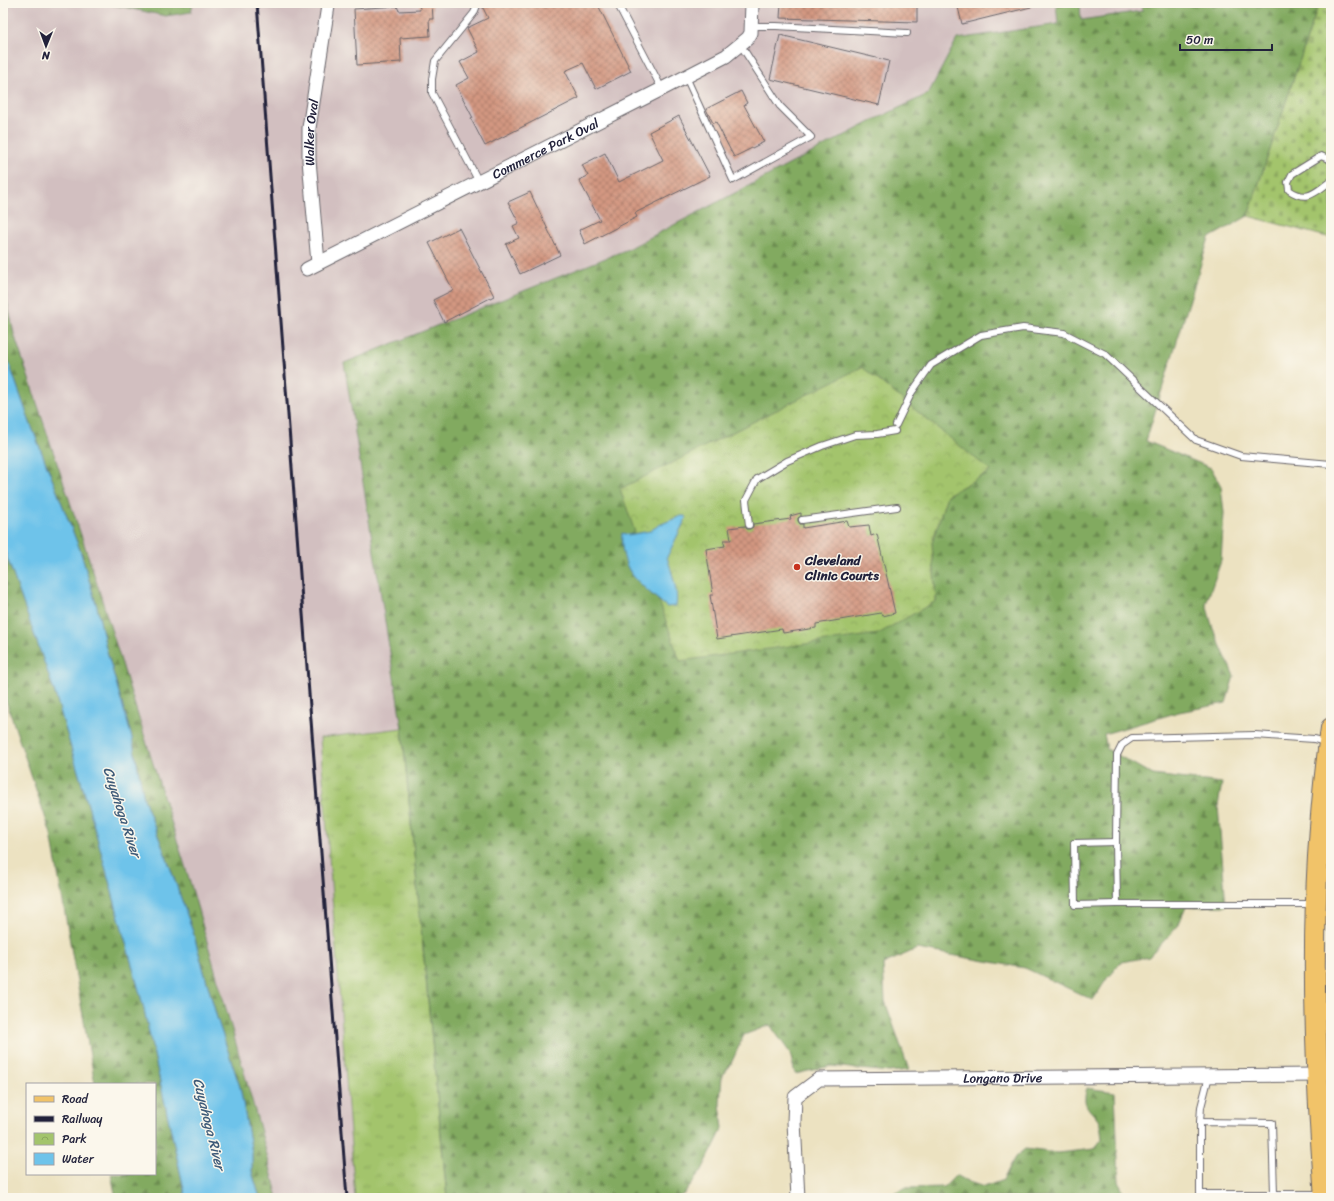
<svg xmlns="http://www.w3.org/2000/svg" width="1334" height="1201" font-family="Sriracha,sans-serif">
  <defs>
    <pattern id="grass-tufts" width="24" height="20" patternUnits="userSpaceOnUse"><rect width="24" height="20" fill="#a3c46c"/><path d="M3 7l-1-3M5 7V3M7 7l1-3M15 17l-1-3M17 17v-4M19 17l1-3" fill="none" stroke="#8ca85e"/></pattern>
    <pattern id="forest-firs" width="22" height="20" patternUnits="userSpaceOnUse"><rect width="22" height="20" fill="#82aa60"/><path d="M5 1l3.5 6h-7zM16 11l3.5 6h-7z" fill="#6a8a50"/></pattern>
    <pattern id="cemetery-stones" width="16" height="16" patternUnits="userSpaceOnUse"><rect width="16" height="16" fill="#a3c46c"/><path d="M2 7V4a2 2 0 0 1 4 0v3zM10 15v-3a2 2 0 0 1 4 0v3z" fill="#8ca85e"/></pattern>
    <pattern id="park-crowns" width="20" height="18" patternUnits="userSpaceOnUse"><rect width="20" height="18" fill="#a3c46c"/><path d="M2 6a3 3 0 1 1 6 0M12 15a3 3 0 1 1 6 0" fill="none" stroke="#8ca85e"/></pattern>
    <pattern id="building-cross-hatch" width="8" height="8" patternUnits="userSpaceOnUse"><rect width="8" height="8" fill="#d39781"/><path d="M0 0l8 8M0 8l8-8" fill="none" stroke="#ab7b6b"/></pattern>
  </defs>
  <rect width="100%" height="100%" fill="#fbf7ec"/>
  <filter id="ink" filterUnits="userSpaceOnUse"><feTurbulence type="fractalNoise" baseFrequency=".025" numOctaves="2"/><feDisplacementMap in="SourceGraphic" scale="8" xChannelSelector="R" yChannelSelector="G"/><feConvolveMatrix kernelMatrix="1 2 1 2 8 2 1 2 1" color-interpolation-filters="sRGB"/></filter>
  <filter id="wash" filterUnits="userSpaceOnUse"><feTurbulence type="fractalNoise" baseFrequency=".012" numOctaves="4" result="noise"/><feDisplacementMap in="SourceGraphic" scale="16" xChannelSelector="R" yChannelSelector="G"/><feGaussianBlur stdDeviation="0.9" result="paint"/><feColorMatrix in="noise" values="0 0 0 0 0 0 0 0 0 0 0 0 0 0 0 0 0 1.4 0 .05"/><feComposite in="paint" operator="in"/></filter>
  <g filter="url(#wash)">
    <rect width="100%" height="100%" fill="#ece2c1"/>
    <path fill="#d2bfc0" d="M3,3H1143L1142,11L957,39L928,94L878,118L628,249L344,363L402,728L320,739L355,1198H278L261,1132L191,885L92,568L14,334L3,281Z"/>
    <path fill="url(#grass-tufts)" stroke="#627354" d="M402,728L447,1198H355L320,738Z"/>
    <g fill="url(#forest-firs)" stroke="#52664e" fill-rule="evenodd">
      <path d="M104,3H193L191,12L166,16Z"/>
      <path d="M1056,3H1080L1081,20L1142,11L1143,3H1319L1248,216L1209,238L1146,441L1211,468L1221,486L1224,513L1221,561L1206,604L1213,629L1234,676L1226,703L1179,712L1104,734L1107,749L1153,775L1222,783L1218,806L1226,906L1186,907L1178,926L1149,957L1121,962L1108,977L1093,1000L1025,968L917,949L883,964L885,1001L909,1070L889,1072L831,1066L795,1074L790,1053L770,1025L744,1035L730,1066L722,1075L720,1104L723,1128L702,1170L684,1194L676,1198H447L402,728L344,363L628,249L878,118L928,94L957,39L1058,24ZM991,471L947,495L932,543L936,601L620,489Z"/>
      <path d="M3,281L14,334L92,568L191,885L261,1132L278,1198H260L252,1172V1153L240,1087L217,1018L193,932L170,867L144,799L132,738L106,648L97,607L80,550L29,420L3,346Z"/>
      <path d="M3,546L54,690L91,815L143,1005L186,1198H116L111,1174H155V1084H95L51,834L3,692Z"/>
      <path d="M1087,1088L1115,1092L1119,1181L1125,1198H890L889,1196L904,1188L944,1187L956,1175L969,1182L984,1187L1003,1180L1015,1157L1025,1149L1057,1153L1094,1149L1102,1139C1101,1133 1101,1125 1098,1120C1089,1108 1081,1106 1087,1088Z"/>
    </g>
    <path fill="url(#cemetery-stones)" stroke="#627354" d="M1319,3H1331V238L1248,216Z"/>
    <path fill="url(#park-crowns)" stroke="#627354" d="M862,367L991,471L947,495L932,543L936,601L878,634L680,661L620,489Z"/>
    <g fill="#6ec3ea" stroke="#487292">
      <path d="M3,346L29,420L80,550L97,607L106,648L132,738L144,799L170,867L193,932L217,1018L240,1087L252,1153V1172L260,1198H186L143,1005L91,815L54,690L3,546Z"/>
      <path d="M681,516H685L686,518L667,557C671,570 679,593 676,606L667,607C655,597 636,582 629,570C623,559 621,545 622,533L628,535L650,531L659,525Z"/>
    </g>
    <g id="blocks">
      <g fill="url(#building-cross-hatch)">
        <path d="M419,3H432L433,19H429L430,36L400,38L401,62L357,65L354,9L397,6L399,11L420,10Z"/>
        <path d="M488,3H597L631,71L596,89L583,63L565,71L579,98L485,146L471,119L473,118L456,85L469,78L460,62L479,52L467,28L488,18L482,6Z"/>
        <path d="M781,3H917V22L780,18Z"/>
        <path d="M957,3H1031V7L962,24Z"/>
        <path d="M780,35L889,61L879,105L770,79Z"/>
        <path d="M741,91L747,103L744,105L764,142L734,157L716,122L713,123L706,109Z"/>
        <path d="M679,116L710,176L635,213L637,217L585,244L579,230L600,220L579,180L588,176L582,165L605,153L619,182L663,160L649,132Z"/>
        <path d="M530,192L560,255L520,274L506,244L519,238L513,226L519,223L508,202Z"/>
        <path d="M459,228L494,296L444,322L433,300L453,290L429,243Z"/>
        <path d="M801,513V516L798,518V521L800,524H803V528L847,521L849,527L869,525L871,536L877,534L895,613L883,616L881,613L816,624V628L783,633L782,629L717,639L710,595H713L706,549L725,546L723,540H731L729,528L745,526L747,529H750L753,527V524L791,519L790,516Z"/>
      </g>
    </g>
  </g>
  <g filter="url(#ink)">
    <use href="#blocks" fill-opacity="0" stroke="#69656a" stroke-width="1"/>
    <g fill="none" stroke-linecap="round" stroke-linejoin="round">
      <g stroke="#69656a" stroke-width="8">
        <g id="lane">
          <path d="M478,3L474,13L435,61L432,79V93L479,182"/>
          <path d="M617,3L662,89"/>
          <path d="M752,26H776L907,33"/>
          <path d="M686,77L733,180L811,137L780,106L740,44"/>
          <path d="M1331,160L1321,156L1292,174L1288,182L1289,190C1308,203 1315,192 1331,181"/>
          <path d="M896,425L912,392L931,365L981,335L1023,328L1064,333L1105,354L1196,440L1241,456L1331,464"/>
          <path d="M802,520L897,507"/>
          <path d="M749,525L746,500L757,479L787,461L822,446L855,435L877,434L895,431"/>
          <path d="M1116,842L1074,843L1075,905L1117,904"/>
          <path d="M1314,904H1117L1116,842L1117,755L1122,745L1132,738L1255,735L1314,739L1326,742"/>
          <path d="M1200,1122L1201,1107L1209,1076"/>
          <path d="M1274,1194L1272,1123L1200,1122V1194H1321"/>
        </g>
      </g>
      <g stroke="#69656a" stroke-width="15">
        <g id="street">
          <path id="s1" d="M318,263L309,160V128L328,6L329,3"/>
          <path id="s2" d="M307,269L662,89L726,56L748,38L751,33L752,3"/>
          <path id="s3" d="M798,1198L794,1122L795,1097L819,1079L1317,1075"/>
        </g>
      </g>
      <g stroke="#69656a" stroke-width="22">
        <path id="primary" d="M1325,1198C1313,1040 1308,885 1331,728"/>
      </g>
      <use href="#lane" stroke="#fff" stroke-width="6"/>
      <use href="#street" stroke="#fff" stroke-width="13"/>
      <use href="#primary" stroke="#f1c369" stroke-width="20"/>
      <path stroke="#22223b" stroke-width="3" d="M257,3L347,1198"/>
    </g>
  </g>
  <circle fill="#c8321e" stroke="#fbf7ec" stroke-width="1.5" cx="797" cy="567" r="4"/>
  <g text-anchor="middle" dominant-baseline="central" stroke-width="3" stroke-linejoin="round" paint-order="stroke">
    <g font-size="13" fill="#22223b" stroke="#fbf7ec">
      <text stroke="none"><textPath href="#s1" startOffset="131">Walker Oval</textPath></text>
      <text stroke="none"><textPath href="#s2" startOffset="267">Commerce Park Oval</textPath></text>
      <text stroke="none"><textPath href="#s3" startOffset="315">Longano Drive</textPath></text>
    </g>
    <g font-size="13" font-weight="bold" fill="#22223b" stroke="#fbf7ec" text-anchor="start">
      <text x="805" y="560">Cleveland<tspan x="805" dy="15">Clinic Courts</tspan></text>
    </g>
    <g font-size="14" font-style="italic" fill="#3d5a78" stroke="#fbf7ec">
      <text transform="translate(122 812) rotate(72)">Cuyahoga River</text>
      <text transform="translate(209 1124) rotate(76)">Cuyahoga River</text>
    </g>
  </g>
  <rect width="1334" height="1201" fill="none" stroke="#fbf7ec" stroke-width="16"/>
  <rect x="26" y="1083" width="130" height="92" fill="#fbf7ec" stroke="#a4a2a5"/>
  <rect x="34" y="1096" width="20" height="6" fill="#f1c369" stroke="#a4a2a5"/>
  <text x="62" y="1103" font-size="12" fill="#22223b">Road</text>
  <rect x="34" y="1116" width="20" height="6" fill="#22223b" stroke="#a4a2a5"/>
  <text x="62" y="1123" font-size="12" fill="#22223b">Railway</text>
  <rect x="34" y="1133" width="20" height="12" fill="url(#park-crowns)" stroke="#a4a2a5"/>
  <text x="62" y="1143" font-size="12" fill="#22223b">Park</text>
  <rect x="34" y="1153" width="20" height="12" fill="#6ec3ea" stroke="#a4a2a5"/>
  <text x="62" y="1163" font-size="12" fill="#22223b">Water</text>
  <g transform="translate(46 46) rotate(181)" stroke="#fbf7ec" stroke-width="3" paint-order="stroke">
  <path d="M0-3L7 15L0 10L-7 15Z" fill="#22223b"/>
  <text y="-6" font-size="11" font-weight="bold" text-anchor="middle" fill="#22223b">N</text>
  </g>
  <path d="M1180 44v6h92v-6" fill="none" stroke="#22223b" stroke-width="2"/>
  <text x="1186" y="44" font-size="12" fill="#22223b" stroke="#fbf7ec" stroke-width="3" paint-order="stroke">50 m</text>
</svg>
